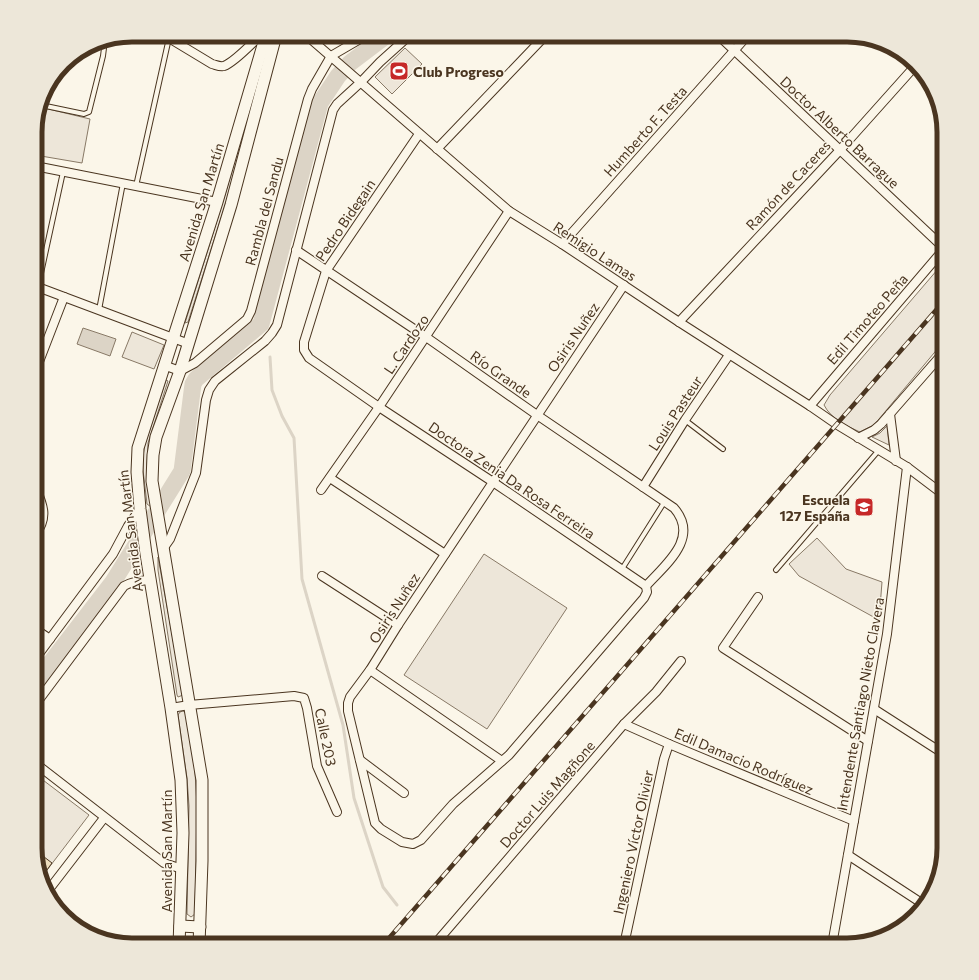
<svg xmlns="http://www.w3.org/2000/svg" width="979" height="980" font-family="Commissioner,sans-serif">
  <rect width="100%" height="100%" fill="#fbf6e9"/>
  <g fill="#ede6d9" stroke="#887966">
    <path d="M266,48L268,49L228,196L188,322L185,323L225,195Z"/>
    <path d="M405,48L422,64L392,94L375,77Z"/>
    <path d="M40,107L90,119L82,163L35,155V125Z"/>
    <path d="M944,262V341L874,425L860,432C847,426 831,419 824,405L830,395Z"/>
    <path d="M132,332L164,345L154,369L122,357Z"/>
    <path d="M166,380L168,381L148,443L147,464L151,507L147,504L143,470V456L145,444Z"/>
    <path d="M887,426L889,445L872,437L880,433Z"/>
    <path d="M817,538L846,569L882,582L879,620L799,576L789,564Z"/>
    <path d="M484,554L567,608L487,729L404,675Z"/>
    <path d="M158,557L183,695L178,697L177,695L158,570Z"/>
    <path d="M183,711L186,713L194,756L197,805L195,914L191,917L187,914L189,806L187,778L178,715L180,712Z"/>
    <path d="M35,774L89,815L41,878L35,849Z"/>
  </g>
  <path fill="#dcd4c6" stroke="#887966" d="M83,328L116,339L110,356L77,344Z"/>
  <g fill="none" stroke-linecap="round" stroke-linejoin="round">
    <path stroke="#dcd4c6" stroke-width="3" d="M270,357L272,390L282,416L294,438L302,579L343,725L354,798L383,887L397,905"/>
    <path stroke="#dcd4c6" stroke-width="17" d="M35,683L113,582L182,471L193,384L196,379L261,324L320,103L338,76L350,63L387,35"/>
  </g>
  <path fill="#ecdcbc" stroke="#4a3520" d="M35,850L52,863L41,878Z"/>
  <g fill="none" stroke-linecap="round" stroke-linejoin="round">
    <g stroke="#4a3520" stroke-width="6">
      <g id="service">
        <path d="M41,105L84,114L89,112L103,56L104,48L98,42"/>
        <path d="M136,186L169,38"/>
        <path d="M38,287L63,172"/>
        <path d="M99,310L123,183"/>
        <path d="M685,420L723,449"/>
        <path d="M622,569L665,501"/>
        <path d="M776,570L879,450"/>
      </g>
    </g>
    <g stroke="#4a3520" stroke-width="10">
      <g id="minor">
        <path d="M164,35L212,64C216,65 220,67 224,66C235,62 252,43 261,35"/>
        <path d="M306,35L509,211L562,244L679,322L810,406L836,424L907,467L944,495"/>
        <path d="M718,35L944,248"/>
        <path d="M437,149L546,35"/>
        <path d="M35,166L217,202"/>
        <path d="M562,244L748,35"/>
        <path d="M296,250L426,337L537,415L674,508C700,538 666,564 646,586L493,482L379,407L309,358L304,350V342L326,271L419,134"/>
        <path d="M624,285L398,625L370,670L350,697L348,703V711L375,823L381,829L402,842L413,844L421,840L453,804L509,755L644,598L647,592L646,586"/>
        <path d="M35,286L189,344"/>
        <path d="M679,322L840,150L916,65"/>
        <path d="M166,366L180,371L195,363L247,319L251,311L308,99L312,89L331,56L367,35"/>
        <path d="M35,372L64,297"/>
        <path d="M810,406L944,249"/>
        <path d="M890,414L896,461"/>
        <path d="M858,438L874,430L881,424L944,352"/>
        <path d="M330,478L445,554"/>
        <path d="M643,487L685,420L729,355"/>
        <path d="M321,490L379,407L509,211"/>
        <path d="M35,535C49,517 43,505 35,486"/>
        <path d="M163,549L170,539L196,473L206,400L209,390L215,381L265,341L272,333L277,325L333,110L337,104L361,82L380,62L410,35"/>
        <path d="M322,576L398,625"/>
        <path d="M758,597L723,648L868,741"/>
        <path d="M35,629L50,639"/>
        <path d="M35,659L113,554L128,526L140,509"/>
        <path d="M370,670L502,761"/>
        <path d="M35,705L124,586C133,581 140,581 150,580"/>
        <path d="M171,708L189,705L294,696L304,698L307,708L317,766L337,812"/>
        <path d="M874,709L944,754"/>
        <path d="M624,724L669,744L854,821"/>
        <path d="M360,760L404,793"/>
        <path d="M35,763L164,863L182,869"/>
        <path d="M848,855L923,904"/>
        <path d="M47,892L104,818"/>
        <path d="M434,945L624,724L656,692L681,661"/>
        <path d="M624,945L664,759L669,744"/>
        <path d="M832,945L887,634L907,467"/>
      </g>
    </g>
    <g stroke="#4a3520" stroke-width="13">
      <g id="tertiary">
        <path d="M180,926L200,927"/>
        <path d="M179,945L183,833L181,780L171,708L146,554L140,509L137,472L138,448L217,202L266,35"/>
        <path d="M199,945L202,861V780L156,505L152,481L153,455L156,437L180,371L231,205L276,35"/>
      </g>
    </g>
    <use href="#service" stroke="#fbf6e9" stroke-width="4"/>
    <use href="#minor" stroke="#fbf6e9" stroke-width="8"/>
    <use href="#tertiary" stroke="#fbf6e9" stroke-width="11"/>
    <g stroke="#4a3520" stroke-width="4.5">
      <path id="rail" d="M383,945L944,301"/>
    </g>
    <use href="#rail" stroke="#fbf6e9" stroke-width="3" stroke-dasharray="9" stroke-linecap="butt"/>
  </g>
  <defs>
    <g id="stadium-square" transform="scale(1)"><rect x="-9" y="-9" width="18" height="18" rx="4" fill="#c62828" stroke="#fbf6e9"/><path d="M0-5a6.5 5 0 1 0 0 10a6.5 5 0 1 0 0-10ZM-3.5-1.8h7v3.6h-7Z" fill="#fff"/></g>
    <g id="school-square" transform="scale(1)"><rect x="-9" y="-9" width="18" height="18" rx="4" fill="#c62828" stroke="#fbf6e9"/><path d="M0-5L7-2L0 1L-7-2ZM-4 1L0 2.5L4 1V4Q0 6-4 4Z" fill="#fff"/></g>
  </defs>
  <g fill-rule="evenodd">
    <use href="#stadium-square" x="399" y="71"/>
    <use href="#school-square" x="864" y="507"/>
  </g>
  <g text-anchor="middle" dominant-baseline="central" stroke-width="3" stroke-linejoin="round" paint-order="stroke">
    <g font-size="14" font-weight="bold" fill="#4a3520" stroke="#fbf6e9" text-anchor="start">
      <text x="413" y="71">Club Progreso</text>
      <text x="850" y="499" text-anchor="end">Escuela<tspan x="850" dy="16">127 España</tspan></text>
    </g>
    <g font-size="14" fill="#4a3520" stroke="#fbf6e9">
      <text transform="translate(645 131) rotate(-48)">Humberto F. Testa</text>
      <text transform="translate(840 132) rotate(43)">Doctor Alberto Barrague</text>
      <text transform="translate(788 185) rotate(-47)">Ramón de Caceres</text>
      <text transform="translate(201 202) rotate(-73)">Avenida San Martín</text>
      <text transform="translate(264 211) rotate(-75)">Rambla del Sandu</text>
      <text transform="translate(345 220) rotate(-56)">Pedro Bidegain</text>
      <text transform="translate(595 251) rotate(33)">Remigio Lamas</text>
      <text transform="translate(867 319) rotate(-49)">Edil Timoteo Peña</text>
      <text transform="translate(573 337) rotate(-56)">Osiris Nuñez</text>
      <text transform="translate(406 344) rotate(-56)">L. Cardozo</text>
      <text transform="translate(501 374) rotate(35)">Río Grande</text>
      <text transform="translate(675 413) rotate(-57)">Louis Pasteur</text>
      <text transform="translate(512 480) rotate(34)">Doctora Zenia Da Rosa Ferreira</text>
      <text transform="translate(130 531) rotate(-97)">Avenida San Martín</text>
      <text transform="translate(394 608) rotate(-57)">Osiris Nuñez</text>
      <text transform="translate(860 704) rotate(-80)">Intendente Santiago Nieto Clavera</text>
      <text transform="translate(326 737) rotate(78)">Calle 203</text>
      <text transform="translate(744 761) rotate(23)">Edil Damacio Rodríguez</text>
      <text transform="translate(547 794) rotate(-49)">Doctor Luis Magñone</text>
      <text transform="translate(633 842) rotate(-78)">Ingeniero Víctor Olivier</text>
      <text transform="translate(166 851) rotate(-90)">Avenida San Martín</text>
    </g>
  </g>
  <path d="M0 0H979V980H0ZM132 42H847A90 90 0 0 1 937 132V848A90 90 0 0 1 847 938H132A90 90 0 0 1 42 848V132A90 90 0 0 1 132 42Z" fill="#ede7d9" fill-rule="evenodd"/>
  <path fill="none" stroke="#4a3520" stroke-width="5" d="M132 42H847A90 90 0 0 1 937 132V848A90 90 0 0 1 847 938H132A90 90 0 0 1 42 848V132A90 90 0 0 1 132 42Z"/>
</svg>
